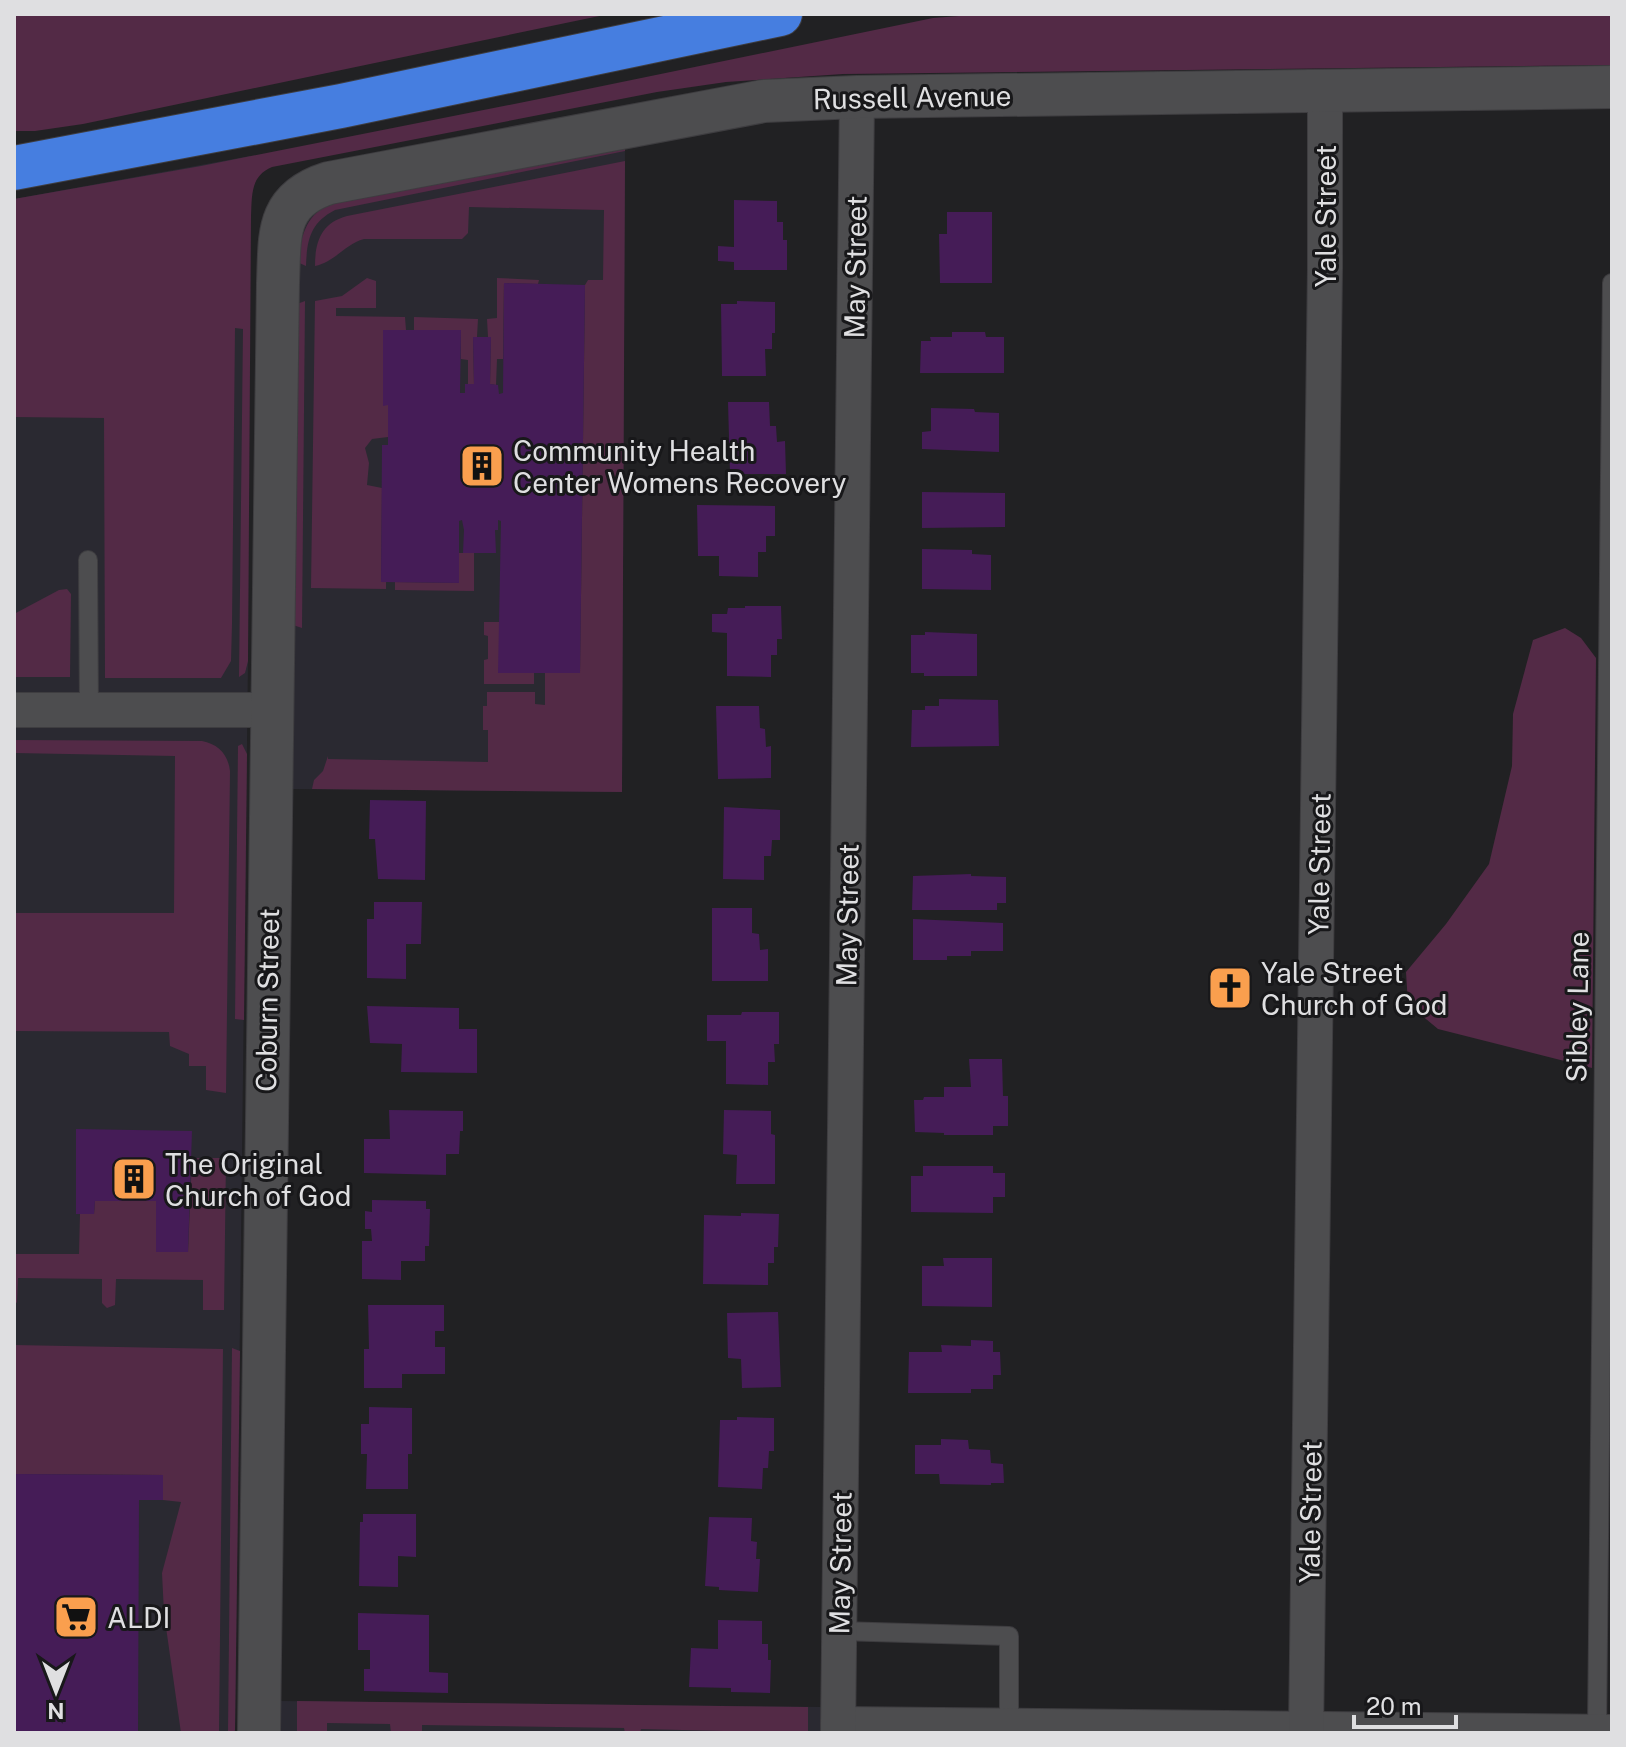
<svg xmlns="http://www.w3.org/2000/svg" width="1626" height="1747" font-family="'Public Sans',sans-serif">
  <rect width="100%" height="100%" fill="#212123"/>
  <g fill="#2a2931">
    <path d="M625,144L622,792L291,789L297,252L306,224L314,214Z"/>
    <path d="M250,156L248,661L235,1733H14V199Z"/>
    <path d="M281,1701L822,1707V1733H281Z"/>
  </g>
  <g fill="#532a46">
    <path d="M14,14H609L83,124L35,131H14Z"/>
    <path d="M985,14H1612V65L843,74L726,82L657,92L272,167C250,176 252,196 251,217L248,661L245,673L239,677L243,329L235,328L232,624L231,661L221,678H105L104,418L14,417V199L201,166L544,98L933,18Z"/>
    <path d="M625,144V151L335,210C310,223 307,240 306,266L297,262C302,235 305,216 331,203Z"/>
    <path d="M625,161L622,792L312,789L314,780L323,771L328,756V759L488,762V730H483V706H487V692H535V704L545,705V673L580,672L585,285L588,280H603L604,210L469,207L468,233L462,239H364C345,244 335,262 315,266C315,242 321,223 347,216Z"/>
    <path d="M367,278L376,281V308H336V316L405,317L406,330L383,331V405H388V437L372,439L365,448L369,463L367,485L382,488L381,582H386V589L311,588L315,301L342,296Z"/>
    <path d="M497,278L539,280L538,284L504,283L503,359H497L496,385L490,384L491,338L488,337L487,319L497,318Z"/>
    <path d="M305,301L302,628L293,625L297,304Z"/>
    <path d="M414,317L478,319L477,337L473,338L474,384H468V360L461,359V330H414Z"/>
    <path d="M459,553H474V591L395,590V582L458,583Z"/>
    <path d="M67,589L71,594L70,677H14V614L59,590Z"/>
    <path d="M484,622H499L534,673V684H484V660L488,659V636L484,635Z"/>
    <path d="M1565,628L1581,638L1596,658L1592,1068L1438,1029L1408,1004L1406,972L1446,924L1489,864L1512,766L1513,714L1533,640Z"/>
    <path d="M14,740L202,741C218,744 228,754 230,771L226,1093L206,1090V1066H189V1054L170,1046L169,1032L14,1031V913H174L175,756L14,753Z"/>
    <path d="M242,744L247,754L244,1020L235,1019L238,746Z"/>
    <path d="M192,1158H226L224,1310H203V1280L116,1279L115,1305L107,1308L102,1303V1279L18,1278L17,1302L14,1306V1254H79L80,1214H94L95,1201H156V1252H188Z"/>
    <path d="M14,1345L223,1349L219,1733H181L164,1613L162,1573L181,1502L163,1500V1475L14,1474Z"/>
    <path d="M232,1348L240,1351L235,1730L234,1733H228Z"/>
    <path d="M297,1701L808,1707V1733L641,1729L640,1733H625L624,1728L422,1725V1733H391L390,1724L327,1723V1733H297Z"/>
  </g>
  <g fill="#451c57">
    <path d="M734,200L777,201V222H783V240H787V270H734V262L718,261V246L734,247Z"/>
    <path d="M947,212H992V283H940L939,234H947Z"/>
    <path d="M504,283L585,285L580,673H498L501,521L498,520V530H495L496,553H463L464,530L462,520L459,521V583L381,582L382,445H388V405L383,406V330H461L460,393H465V384H474L473,337H491L490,384L498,385L499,394L503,393Z"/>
    <path d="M737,301L775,302V333H772V349H765L766,376H722L721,304H737Z"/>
    <path d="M952,332H985L986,337H1004V373H920L921,341H931L930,337H952Z"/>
    <path d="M728,402H769L770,426H776L777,442L785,441L786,474H730Z"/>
    <path d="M931,408L974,409L975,412L999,413V452L922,449V432L931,431Z"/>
    <path d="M922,492L1005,493V527L922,528Z"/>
    <path d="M697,505L775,506V536H766V552H758V577L719,576V556H698Z"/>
    <path d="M922,549L972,550V554L991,555V590L922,589Z"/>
    <path d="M745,606H781L782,639H777V655H771V677L727,676V633L712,632V614H727L728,608H745Z"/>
    <path d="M925,632L977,634V676H924V673H911V635H925Z"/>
    <path d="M939,699L998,700L999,746L911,747L912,710H925V706H939Z"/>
    <path d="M716,706H759L760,728L765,729L766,747L771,746V778L718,779Z"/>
    <path d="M370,800L426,801L425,880L378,879L375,839H369Z"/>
    <path d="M724,807L780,810V840H772L771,856H764V880L723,879Z"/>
    <path d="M971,874V876L1006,877V903H997V910H912L913,876Z"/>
    <path d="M374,902H422L421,944H406V979L367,978V919H374Z"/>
    <path d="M712,908H752V933L759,934L760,950L768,949V981H712Z"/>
    <path d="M913,919L1003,923V951H971V956H947V960H913Z"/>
    <path d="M367,1006L459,1008V1029H477V1073L401,1072L402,1044L370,1043Z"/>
    <path d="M742,1012H779V1044H774L775,1062H768V1085L726,1084V1041H707V1015H741Z"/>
    <path d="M969,1059H1002L1003,1096H1008V1126H993V1135H944V1133L915,1132L914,1100H923L924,1097H944V1087H971Z"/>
    <path d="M389,1110L463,1111V1131H460L459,1154H446V1175L364,1173V1139H390Z"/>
    <path d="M724,1110L771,1111V1134L775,1135V1184H736L737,1155L723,1154Z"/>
    <path d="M76,1129L192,1131L188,1252H156V1201H95L94,1214H76Z"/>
    <path d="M923,1166H993V1173H1005V1197H993V1213L911,1212V1176H923Z"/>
    <path d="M372,1200L426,1201V1209H430L429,1246H425V1261H401V1280L362,1279V1241H372L371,1229H365V1211L372,1212Z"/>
    <path d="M741,1213L779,1214L778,1247H774V1263H768V1285L703,1284L704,1215L741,1216Z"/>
    <path d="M943,1258H992V1307L922,1306V1266H944Z"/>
    <path d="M368,1305H444V1331H435V1347H445V1374H402V1388H364V1349H369Z"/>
    <path d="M778,1312L781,1387L742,1388L741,1359L728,1358L727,1313Z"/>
    <path d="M971,1340L993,1341V1352H1000L1001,1375H993V1389H971V1393H908L909,1352H942L941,1345L971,1346Z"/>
    <path d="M369,1407L412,1408V1454H408V1489H366L367,1454H361V1424H369Z"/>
    <path d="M737,1417L774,1418V1451H769L768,1468H763L762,1489L718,1487L720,1420H737Z"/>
    <path d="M941,1439L968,1440L969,1449L990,1450L991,1463L1003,1464L1004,1483H991V1485L940,1484L939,1474H915V1445H941Z"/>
    <path d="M14,1474L163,1475V1500H139L138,1733H14Z"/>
    <path d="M363,1514H416V1557L398,1556V1587L359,1586L360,1522H363Z"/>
    <path d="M709,1517L752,1518L751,1541L757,1542L756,1559H760L758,1592L719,1590V1587L705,1586Z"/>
    <path d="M358,1613L429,1615V1672L448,1673V1693L364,1691V1669H370V1650H358Z"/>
    <path d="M718,1620L762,1621V1644H768V1660H771L770,1693L731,1692V1688L689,1687L691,1648L718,1649Z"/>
  </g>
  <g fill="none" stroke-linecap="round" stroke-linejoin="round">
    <g stroke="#3e3d40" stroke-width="20">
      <g id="service">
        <path d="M88,560L89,710"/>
        <path d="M839,1631L1009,1636V1726"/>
        <path d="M1597,1732L1612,283"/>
      </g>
    </g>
    <g stroke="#3e3d40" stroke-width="36">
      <g id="minor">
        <path d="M14,710H271"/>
        <path d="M838,1724L1612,1732"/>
        <path d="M838,1733L857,97"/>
        <path d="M1306,1733L1325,268V91"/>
      </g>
    </g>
    <g stroke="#3e3d40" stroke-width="44">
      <path id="tertiary" d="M259,1733L278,283C280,235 275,200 329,183L764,101L857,97L1612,87"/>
    </g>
    <g stroke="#3e3d40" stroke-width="46">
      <path id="motorway" d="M14,168L341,106L780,14"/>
    </g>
    <use href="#service" stroke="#4d4d4f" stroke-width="18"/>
    <use href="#minor" stroke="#4d4d4f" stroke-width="34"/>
    <use href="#tertiary" stroke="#4d4d4f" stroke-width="42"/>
    <use href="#motorway" stroke="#467ee0" stroke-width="44"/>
  </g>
  <defs>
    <g id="building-square" transform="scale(2.3)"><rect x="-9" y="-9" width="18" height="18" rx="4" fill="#fa9f4e" stroke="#18181a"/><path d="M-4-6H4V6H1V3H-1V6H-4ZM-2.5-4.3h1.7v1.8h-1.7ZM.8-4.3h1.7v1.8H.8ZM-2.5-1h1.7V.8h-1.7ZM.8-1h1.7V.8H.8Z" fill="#111"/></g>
    <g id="church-square" transform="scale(2.3)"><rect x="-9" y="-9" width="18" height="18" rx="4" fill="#fa9f4e" stroke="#18181a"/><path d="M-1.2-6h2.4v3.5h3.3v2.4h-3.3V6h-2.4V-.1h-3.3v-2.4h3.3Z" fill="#111"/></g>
    <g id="supermarket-square" transform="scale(2.3)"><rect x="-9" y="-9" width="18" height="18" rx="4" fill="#fa9f4e" stroke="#18181a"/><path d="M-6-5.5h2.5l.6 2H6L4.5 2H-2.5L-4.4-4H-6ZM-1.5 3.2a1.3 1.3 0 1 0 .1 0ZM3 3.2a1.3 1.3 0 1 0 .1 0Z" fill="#111"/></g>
  </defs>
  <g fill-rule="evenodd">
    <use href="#building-square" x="482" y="466"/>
    <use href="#church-square" x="1230" y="988"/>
    <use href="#building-square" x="134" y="1179"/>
    <use href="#supermarket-square" x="76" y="1617"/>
  </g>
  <g text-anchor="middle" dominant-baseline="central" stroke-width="6" stroke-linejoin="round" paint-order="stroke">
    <g font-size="28" fill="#dfdfe1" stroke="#18181a">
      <text transform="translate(912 97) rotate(-1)">Russell Avenue</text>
      <text transform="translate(1325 216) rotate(-90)">Yale Street</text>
      <text transform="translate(855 267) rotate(-89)">May Street</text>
      <text transform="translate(1319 864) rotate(-89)">Yale Street</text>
      <text transform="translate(847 915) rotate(-89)">May Street</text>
      <text transform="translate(267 1000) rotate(-89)">Coburn Street</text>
      <text transform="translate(1577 1007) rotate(-89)">Sibley Lane</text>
      <text transform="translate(1310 1512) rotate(-89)">Yale Street</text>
      <text transform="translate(840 1563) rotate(-89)">May Street</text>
    </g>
    <g font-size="28" fill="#dfdfe1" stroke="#18181a" text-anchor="start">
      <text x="513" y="450">Community Health<tspan x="513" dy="32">Center Womens Recovery</tspan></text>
      <text x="1261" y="972">Yale Street<tspan x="1261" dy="32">Church of God</tspan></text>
      <text x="165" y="1163">The Original<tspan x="165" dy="32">Church of God</tspan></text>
      <text x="107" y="1617">ALDI</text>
    </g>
  </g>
  <rect width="1626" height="1747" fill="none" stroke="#dfdfe1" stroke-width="32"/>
  <g transform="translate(56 1691) rotate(180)" stroke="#18181a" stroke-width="6" paint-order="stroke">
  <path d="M0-6L14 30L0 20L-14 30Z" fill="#dfdfe1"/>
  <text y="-12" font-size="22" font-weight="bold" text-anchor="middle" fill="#dfdfe1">N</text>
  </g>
  <path d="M1354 1715v12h102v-12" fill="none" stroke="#dfdfe1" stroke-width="4"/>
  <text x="1366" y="1715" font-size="24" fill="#dfdfe1" stroke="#18181a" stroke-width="6" paint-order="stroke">20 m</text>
</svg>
